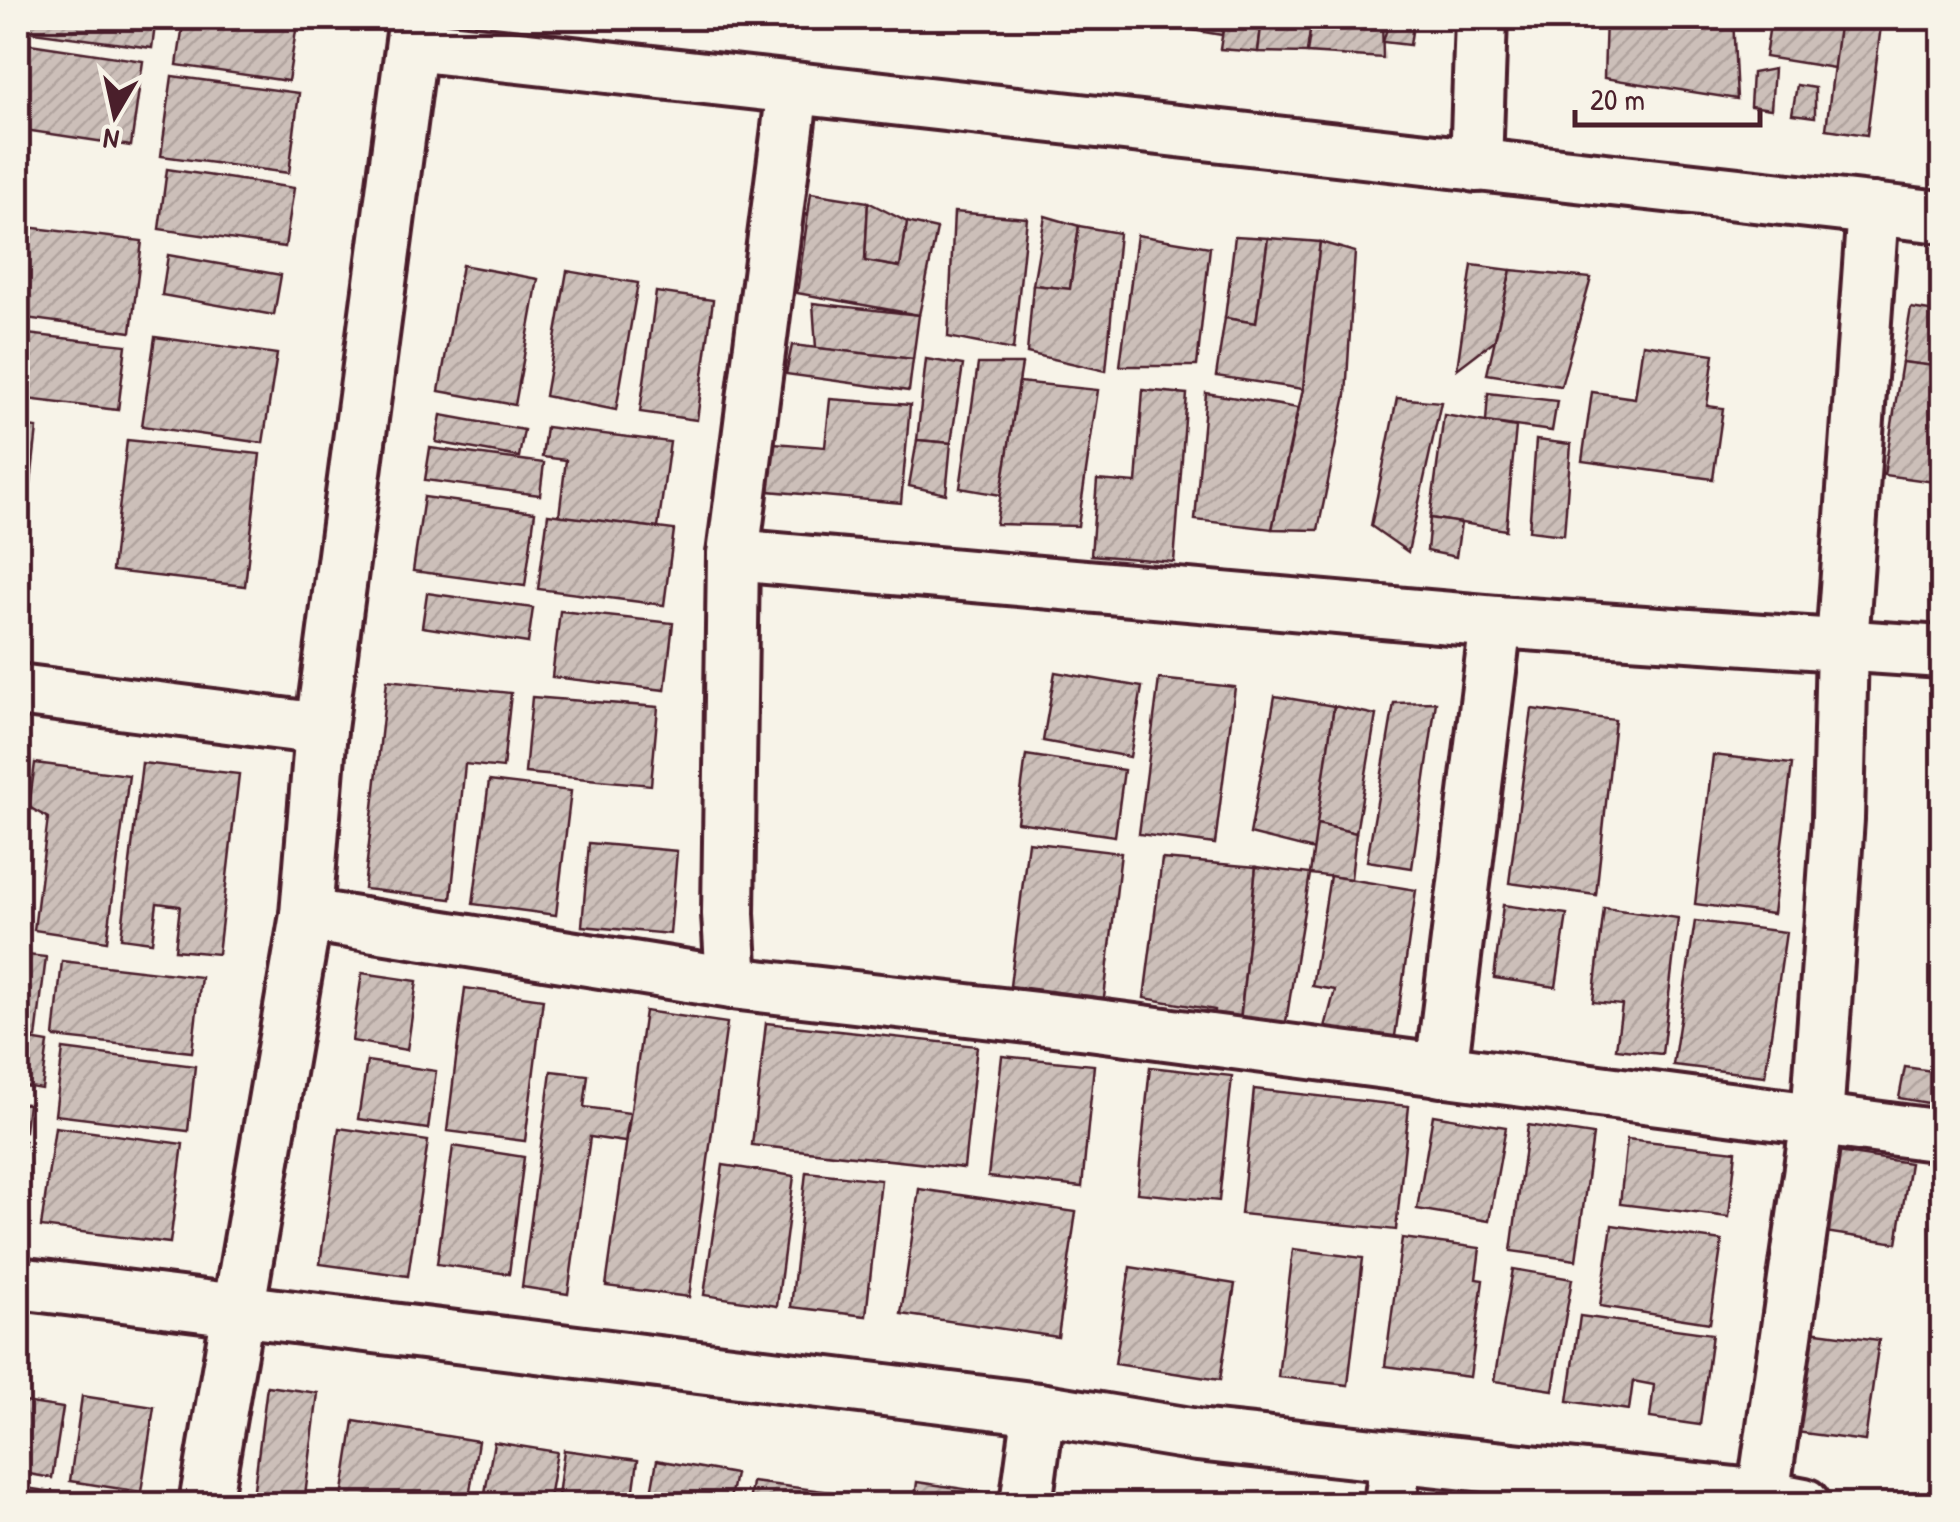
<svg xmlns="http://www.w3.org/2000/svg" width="1960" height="1522" font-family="'Patrick Hand',sans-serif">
  <defs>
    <pattern id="building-hatch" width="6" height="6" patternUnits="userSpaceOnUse" patternTransform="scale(2.5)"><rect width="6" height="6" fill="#ccbfb9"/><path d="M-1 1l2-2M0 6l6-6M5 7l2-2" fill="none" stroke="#b1a49f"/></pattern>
  </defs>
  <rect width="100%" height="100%" fill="#f7f3e8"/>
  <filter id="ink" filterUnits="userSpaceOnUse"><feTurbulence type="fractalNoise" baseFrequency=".01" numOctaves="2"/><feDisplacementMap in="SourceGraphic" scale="20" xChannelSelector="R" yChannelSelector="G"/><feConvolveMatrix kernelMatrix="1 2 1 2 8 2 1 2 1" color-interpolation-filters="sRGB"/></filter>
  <g filter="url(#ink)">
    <g fill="url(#building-hatch)" stroke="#4a1f2b" stroke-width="2.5">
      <path d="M19,18H156L152,48L18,30Z"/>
      <path d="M184,18H298L288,81L177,65Z"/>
      <path d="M1145,18H1225L1222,35L1144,22Z"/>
      <path d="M1225,18L1262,19L1258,52L1220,49Z"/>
      <path d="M1247,18H1312L1307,53L1258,52L1262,19Z"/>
      <path d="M1312,18H1382L1383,58L1307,53Z"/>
      <path d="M1390,18H1414L1410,45L1383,42Z"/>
      <path d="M1606,18H1733L1737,99L1604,78Z"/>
      <path d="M1771,18L1839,29L1834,68L1765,57Z"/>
      <path d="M1771,18H1840L1839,29Z"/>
      <path d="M1840,18H1882L1867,135L1826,129Z"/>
      <path d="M30,44L143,61L131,146L18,129Z"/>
      <path d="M1942,54V144H1934Z"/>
      <path d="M1774,69L1771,109L1750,106L1752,73Z"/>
      <path d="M172,76L299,93L289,173L161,156Z"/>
      <path d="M1797,85L1815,88V117L1792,114Z"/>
      <path d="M167,169L294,188L285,247L159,229Z"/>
      <path d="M811,193L868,202L865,261L900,267L907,222L937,229L919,315L797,293Z"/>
      <path d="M868,202L907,222L900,267L865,261Z"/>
      <path d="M954,212L1027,218L1013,350L948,337Z"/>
      <path d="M1045,216L1079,226L1070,289L1033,285Z"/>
      <path d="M18,226L142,241L131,332L18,317Z"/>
      <path d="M1079,226L1119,233L1106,371L1027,353L1033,285L1070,289Z"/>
      <path d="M1137,235L1210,247L1197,366H1120Z"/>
      <path d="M1235,236L1268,238L1256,323L1225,318Z"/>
      <path d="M1268,238L1320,242L1303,389L1216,376L1225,318L1256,323Z"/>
      <path d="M1320,242L1355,252L1346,395L1318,530L1272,529L1303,389Z"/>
      <path d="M168,255L281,275L274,315L162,295Z"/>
      <path d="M462,265L538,279L515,405L439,391Z"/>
      <path d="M1472,265L1511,270L1495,340L1457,369Z"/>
      <path d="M1511,270L1591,278L1561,386L1487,374Z"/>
      <path d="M567,271L638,283L616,410L545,396Z"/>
      <path d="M656,292L713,300L697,420L640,412Z"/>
      <path d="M813,303L919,315L913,359L816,348Z"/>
      <path d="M1911,308L1942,313V367L1902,362Z"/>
      <path d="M18,333L126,345L118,410L18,398Z"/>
      <path d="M155,337L277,354L263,443L142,426Z"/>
      <path d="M1643,344L1714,354L1707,406L1723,408L1713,479L1582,461L1592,392L1635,398Z"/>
      <path d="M792,345L913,359L909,391L786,374Z"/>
      <path d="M926,359L963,365L951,443L917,440Z"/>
      <path d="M1902,362L1942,367V483L1884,475Z"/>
      <path d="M978,364H1022L1001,495L960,488Z"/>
      <path d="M1019,382L1098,390L1078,526L996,524Z"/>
      <path d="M1143,390L1187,394L1174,562L1091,555L1097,480L1136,483Z"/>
      <path d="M1206,393L1298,408L1272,529L1195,520Z"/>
      <path d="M1488,393L1557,401L1552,431L1486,422Z"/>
      <path d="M1397,398L1441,402L1408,552L1371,526Z"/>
      <path d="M830,399L910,405L901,503L769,491L774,443L825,447Z"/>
      <path d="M441,415L524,430L519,457L436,442Z"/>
      <path d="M1444,415L1516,427L1506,530L1430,518Z"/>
      <path d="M18,426L37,428L22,564L18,563Z"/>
      <path d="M546,427L670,442L658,528L559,516L566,460L542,457Z"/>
      <path d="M127,440L260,454L245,586L112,571Z"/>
      <path d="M917,440L951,443L946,494L909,486Z"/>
      <path d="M1536,440L1571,444L1564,535L1529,531Z"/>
      <path d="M430,448L544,463L540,495L425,480Z"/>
      <path d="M424,497L535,512L525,586L413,571Z"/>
      <path d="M548,514L674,530L664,605L538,589Z"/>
      <path d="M1430,518L1461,523L1456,557L1427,551Z"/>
      <path d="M427,593L533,608L528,643L422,627Z"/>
      <path d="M560,611L673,623L665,690L552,677Z"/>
      <path d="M1055,672L1142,687L1130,757L1043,741Z"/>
      <path d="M1159,679L1235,687L1215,844L1139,834Z"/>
      <path d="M387,680L511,693L503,768L465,764L451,899L364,889Z"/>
      <path d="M1275,696L1334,706L1314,850L1250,834Z"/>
      <path d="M532,697L658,707L651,785L525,773Z"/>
      <path d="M1436,702L1412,868L1367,861L1394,703Z"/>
      <path d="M1334,706L1376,715L1356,833L1317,824Z"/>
      <path d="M1532,709L1615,720L1596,895L1509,883Z"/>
      <path d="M1026,755L1124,770L1115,836L1017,822Z"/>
      <path d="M1713,755L1792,764L1773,914L1695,904Z"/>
      <path d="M35,763L129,775L107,941L34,930L48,818L29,807Z"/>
      <path d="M142,763L239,774L218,954L175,950L180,906L157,903L152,942L121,938Z"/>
      <path d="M489,781L571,791L556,915L473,904Z"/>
      <path d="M1317,824L1356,833L1351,879L1310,874Z"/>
      <path d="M1028,842L1121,853L1104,998L1010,986Z"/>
      <path d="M589,843L677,851L670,934L582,926Z"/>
      <path d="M1162,859L1256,867L1239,1032L1213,1026L1215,1010L1144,998Z"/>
      <path d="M1256,867L1310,874L1284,1034L1239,1032Z"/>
      <path d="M1330,876L1416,890L1394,1043L1324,1031L1335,990L1312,986Z"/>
      <path d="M1503,905L1567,914L1556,987L1494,978Z"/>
      <path d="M1604,908L1678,918L1662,1054L1616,1049L1622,1005L1593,1002Z"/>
      <path d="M1695,921L1786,932L1765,1076L1673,1065Z"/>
      <path d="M18,954L46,957L36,1038L18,1036Z"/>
      <path d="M62,961L201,977L192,1052L54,1037Z"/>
      <path d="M362,973L417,981L407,1050L352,1041Z"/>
      <path d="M465,988L543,999L525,1141L447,1131Z"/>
      <path d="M645,1011L727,1023L689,1297L606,1286Z"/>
      <path d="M766,1023L977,1046L964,1168L752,1145Z"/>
      <path d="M18,1038L48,1043L42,1089L18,1085Z"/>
      <path d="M63,1049L195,1066L188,1131L55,1115Z"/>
      <path d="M1002,1056L1094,1065L1082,1187L988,1177Z"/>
      <path d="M367,1061L436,1071L428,1129L358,1119Z"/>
      <path d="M1150,1067L1232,1076L1219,1201L1137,1193Z"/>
      <path d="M1905,1067L1939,1072L1934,1104L1899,1098Z"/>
      <path d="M551,1071L588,1075L584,1107L630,1113L625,1142L590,1137L568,1294L522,1287Z"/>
      <path d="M1254,1089L1409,1106L1396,1230L1241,1214Z"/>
      <path d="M18,1103L28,1104L25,1131L18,1130Z"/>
      <path d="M1433,1115L1506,1127L1489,1221L1417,1209Z"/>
      <path d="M1528,1125L1593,1135L1576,1260L1511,1251Z"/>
      <path d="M55,1127L183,1144L170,1243L41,1227Z"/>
      <path d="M339,1128L428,1141L408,1276L320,1264Z"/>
      <path d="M1627,1139L1736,1151L1729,1217L1620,1204Z"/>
      <path d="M18,1140L25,1141L18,1206Z"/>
      <path d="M453,1146L524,1157L509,1274L437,1264Z"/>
      <path d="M1838,1152L1910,1163L1897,1243L1825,1232Z"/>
      <path d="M723,1165L794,1176L777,1306L704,1295Z"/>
      <path d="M1942,1169V1214L1935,1213Z"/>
      <path d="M806,1172L881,1180L866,1316L791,1307Z"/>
      <path d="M919,1189L1076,1212L1058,1337L901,1314Z"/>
      <path d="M1612,1225L1722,1241L1710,1323L1600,1306Z"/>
      <path d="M1402,1238L1480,1248L1476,1279L1483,1280L1470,1377L1385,1366Z"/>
      <path d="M1293,1249L1363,1258L1348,1385L1278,1377Z"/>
      <path d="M1130,1267L1235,1284L1220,1380L1115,1364Z"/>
      <path d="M1513,1269L1572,1279L1553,1390L1494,1381Z"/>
      <path d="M1580,1316L1712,1334L1700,1425L1650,1418L1654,1385L1633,1381L1629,1410L1568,1401Z"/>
      <path d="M1802,1330L1879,1340L1865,1441L1788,1431Z"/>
      <path d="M267,1386L318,1393L304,1504H252Z"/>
      <path d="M82,1396L154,1407L141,1492L70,1481Z"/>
      <path d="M18,1401L63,1408L52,1478L18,1472Z"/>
      <path d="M354,1421L478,1441L468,1504H341Z"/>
      <path d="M494,1442L557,1452L548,1504H483Z"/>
      <path d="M564,1450L638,1460L632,1504H557Z"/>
      <path d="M657,1460L735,1474L729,1504H649Z"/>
      <path d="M752,1482L832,1492L831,1504H749Z"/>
      <path d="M917,1482L991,1493L989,1504H914Z"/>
      <path d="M19,1487L134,1504H18Z"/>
    </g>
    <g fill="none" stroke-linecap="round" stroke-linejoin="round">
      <g stroke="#4a1f2b" stroke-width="58">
        <g id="minor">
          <path d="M412,45L1942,217"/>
          <path d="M1476,166L1481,18"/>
          <path d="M733,555L1496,622L1942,652"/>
          <path d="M18,690L321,729"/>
          <path d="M306,915L732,983L1089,1024L1942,1136"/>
          <path d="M732,983L728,914L733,555L793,89"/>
          <path d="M1441,1071L1496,622"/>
          <path d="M18,1283L1039,1409L1197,1435L1763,1496L1804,1504"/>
          <path d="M1763,1496L1817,1119L1838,819L1842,644L1873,209"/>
          <path d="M205,1504L306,915L321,729L415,18"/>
          <path d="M1026,1504L1039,1409"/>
          <path d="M1390,1504L1396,1458"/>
        </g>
      </g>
      <use href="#minor" stroke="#f7f3e8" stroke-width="50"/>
    </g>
  </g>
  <rect width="1960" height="1522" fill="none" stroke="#f7f3e8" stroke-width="60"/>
  <rect x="30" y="30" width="1900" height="1462" fill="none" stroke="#4a1f2b" stroke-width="4" filter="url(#ink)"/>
  <g transform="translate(115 115) rotate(189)" stroke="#f7f3e8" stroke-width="8" paint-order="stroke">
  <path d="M0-8L18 38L0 25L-18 38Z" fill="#4a1f2b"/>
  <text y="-15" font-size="28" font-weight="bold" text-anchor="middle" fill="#4a1f2b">N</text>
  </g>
  <path d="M1575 110v15h185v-15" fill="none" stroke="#4a1f2b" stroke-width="5"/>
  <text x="1590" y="110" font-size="30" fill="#4a1f2b" stroke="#f7f3e8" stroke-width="8" paint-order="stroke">20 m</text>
</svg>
